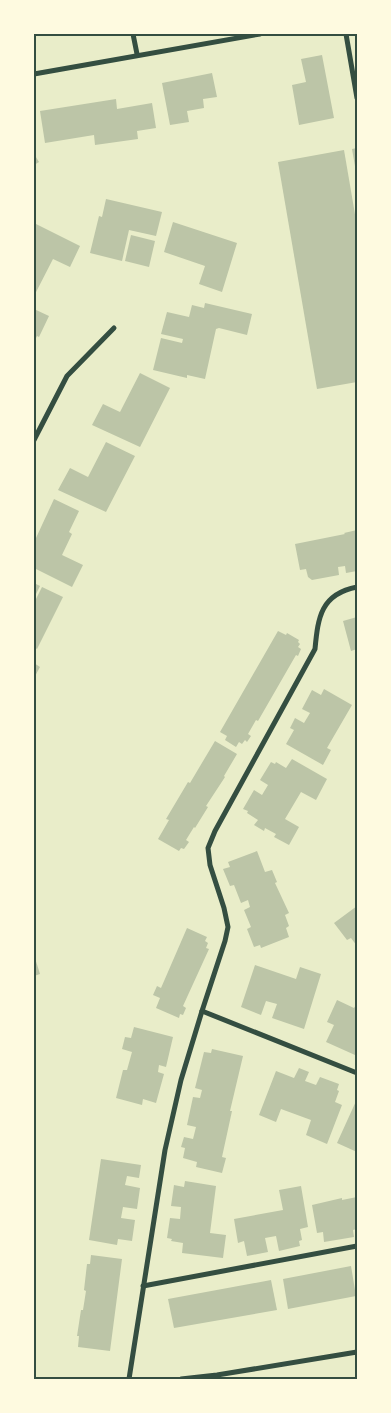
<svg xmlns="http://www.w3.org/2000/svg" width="391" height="1413" font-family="'Exo 2',sans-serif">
  <rect width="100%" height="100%" fill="#e9edc9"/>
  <g fill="#bcc5a7">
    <path d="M322,55L334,118L299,125L292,85L306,82L301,59Z"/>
    <path d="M212,73L217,97L203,99L204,108L187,111L189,122L170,125L162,83Z"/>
    <path d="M116,99L117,109L152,103L156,128L137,131L138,139L95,145L94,135L45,143L40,111Z"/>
    <path d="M357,148V172H356L352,149Z"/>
    <path d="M344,150L357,226V382L317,389L278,162Z"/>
    <path d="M34,154L39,162L34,165Z"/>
    <path d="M106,199L162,212L156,236L129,230L122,261L90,253L99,216L102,217Z"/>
    <path d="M173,222L237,243L222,292L199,284L205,266L164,252Z"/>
    <path d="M34,223L80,246L70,267L53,259L34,296Z"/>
    <path d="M131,235L155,241L149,267L125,261Z"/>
    <path d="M205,303L252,314L247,335L219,328L216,329L205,379L187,375V378L153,370L161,338L182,343L183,339L161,334L167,312L189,317L192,305L204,308Z"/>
    <path d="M34,309L49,316L39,337L37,336L34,342Z"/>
    <path d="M140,373L170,388L140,447L92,425L103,404L120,412Z"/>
    <path d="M106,442L135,456L106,512L58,490L70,468L88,477Z"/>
    <path d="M54,499L79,511L69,532L72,534L62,555L83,565L72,587L34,568V540L35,537L36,538Z"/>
    <path d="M357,530V571L346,573L345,566L338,567L339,575L312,580L308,577L306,569L300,570L295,544L345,534L344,533Z"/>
    <path d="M34,583L40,586L34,598Z"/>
    <path d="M42,587L63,597L37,649L34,647V603Z"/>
    <path d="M357,617V649L351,651L343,621Z"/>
    <path d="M278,631L286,635L287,633L299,640L298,642L300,644L298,647L301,649L298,656L296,655L258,721L256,720L248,734L251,736L247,742L245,740L242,744L239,742L236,747L225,740L227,736L220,732Z"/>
    <path d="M34,663L40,667L34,678Z"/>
    <path d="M324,689L352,705L327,748L331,750L323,765L286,744L294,730L290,728L295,718L304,723L310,713L302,709L312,690L321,695Z"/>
    <path d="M215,741L237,754L224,776L225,777L206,806L208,807L195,828L194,827L186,840L189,842L184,849L181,848L179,851L158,839L169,820L166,819L188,782L190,783Z"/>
    <path d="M292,759L327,779L316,800L301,792L285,819L299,827L289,845L274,837L276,834L265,828L264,831L254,825L258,820L247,813L248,811L243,809L254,790L262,795L268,785L260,780L271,762L275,764L276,762L286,768Z"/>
    <path d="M257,851L265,872L272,870L277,882L275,883L289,913L285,915L289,926L286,928L289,937L261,948L260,945L254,947L247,929L251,927L244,910L250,907L248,900L241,903L234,885L230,886L223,869L230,867L228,862Z"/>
    <path d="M357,906V946L351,938L347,940L334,923Z"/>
    <path d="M187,928L207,937L205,941L208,943L206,948L209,949L183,1006L186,1008L183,1015L180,1014L179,1018L156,1008L160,998L153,995L157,986L161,988Z"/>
    <path d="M34,955L40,974L34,976Z"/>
    <path d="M255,965L296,979L300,967L321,974L304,1029L272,1018L277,1004L266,1001L261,1015L241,1007Z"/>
    <path d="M337,1000L354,1008L356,1005L357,1006V1051L355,1055L326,1042L334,1025L327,1022Z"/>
    <path d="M134,1027L173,1037L166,1067L159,1065L158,1072L164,1074L156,1103L143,1099L142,1105L116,1098L123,1070H127L132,1052L122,1049L125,1037L131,1038Z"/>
    <path d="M212,1049L243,1056L230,1111H232L222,1157L226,1158L222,1173L196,1167L197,1162L183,1158L185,1148L181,1147L184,1137L193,1139L196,1127L187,1125L193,1097L200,1098L202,1090L195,1088L204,1052L211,1053Z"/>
    <path d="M299,1068L309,1072L305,1081L316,1085L320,1077L339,1084L337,1090L339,1091L335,1102L342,1105L327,1144L306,1135L311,1120L281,1109L276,1122L259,1115L276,1071L294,1078Z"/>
    <path d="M357,1099V1152L337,1143Z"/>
    <path d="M101,1159L141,1165L139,1178L127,1176L125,1185L140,1188L137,1209L123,1207L121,1218L135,1220L132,1241L118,1239L117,1245L89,1240Z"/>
    <path d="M185,1181L216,1186L210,1233L226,1235L223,1258L182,1253L183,1243L171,1241L172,1239L167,1238L170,1218L180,1219L181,1207L171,1206L174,1185L184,1187Z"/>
    <path d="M301,1186L308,1227L300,1229L302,1240L299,1241L300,1246L279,1251L276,1236L265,1238L268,1252L247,1256L244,1241L238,1243L234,1219L283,1210L279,1190Z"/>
    <path d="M357,1197V1229L353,1230L354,1237L324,1242L323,1232L317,1233L312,1205L342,1198V1200Z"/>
    <path d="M91,1255L122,1259L110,1351L78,1347L79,1336H77L81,1310H83L86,1291L84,1290L87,1264H90Z"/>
    <path d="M351,1266L356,1296L288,1309L283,1279Z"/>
    <path d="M271,1280L277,1310L174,1328L168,1299Z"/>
  </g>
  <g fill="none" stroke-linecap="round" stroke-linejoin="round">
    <g stroke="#344e41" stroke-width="5">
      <path d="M133,34L137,54"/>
      <path d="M346,34L357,98"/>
      <path d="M34,74L260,34"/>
      <path d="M34,440L67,376L114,328"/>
      <path d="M202,1011L357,1073"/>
      <path d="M143,1286L357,1246"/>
      <path d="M129,1379L165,1150L181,1080L202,1011L225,941L228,927L224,908L210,865L208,848L215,831L315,649C318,617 321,594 357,587"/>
      <path d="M181,1379L217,1375L357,1352"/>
    </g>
  </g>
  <rect width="391" height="1413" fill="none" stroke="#fefae0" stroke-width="70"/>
  <rect x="35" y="35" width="321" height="1343" fill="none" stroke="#344e41" stroke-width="2"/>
</svg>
